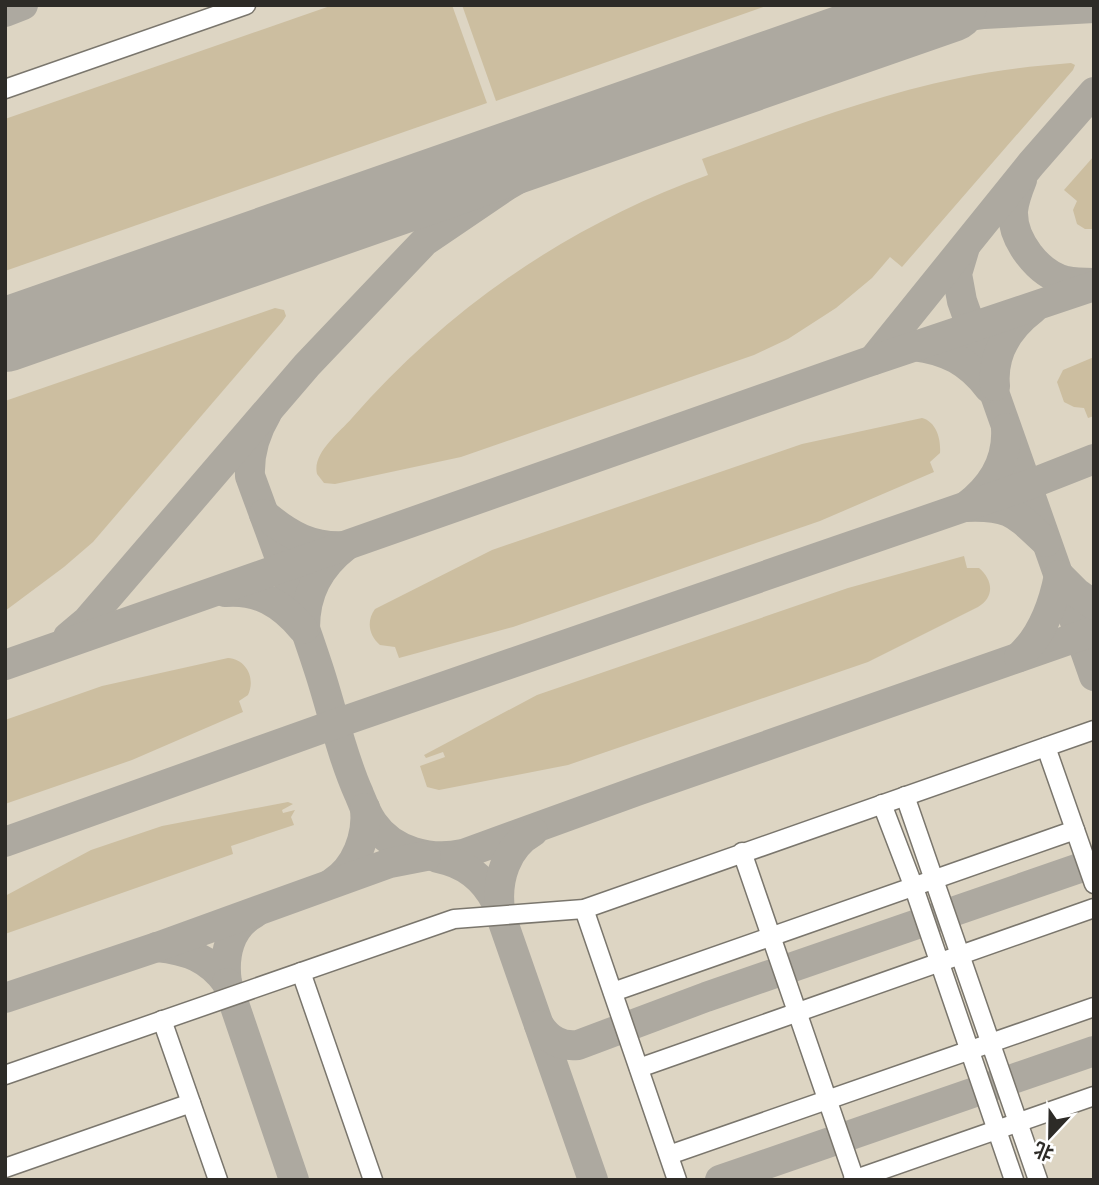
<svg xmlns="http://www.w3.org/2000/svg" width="1099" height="1185" font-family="Barlow,'Noto Sans SC',sans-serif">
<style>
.built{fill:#ddd5c3}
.green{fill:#ccbea0}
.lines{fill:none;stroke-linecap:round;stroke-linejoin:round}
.taxiway{stroke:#ada9a0;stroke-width:30}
.runway{stroke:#ada9a0;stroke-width:74}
.minor-casing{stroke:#7a766d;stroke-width:21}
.minor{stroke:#fff;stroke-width:18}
</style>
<rect width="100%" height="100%" fill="#e5e0d5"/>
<rect class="built" x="5" y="5" width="1089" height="1175"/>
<g class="green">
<polygon points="333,5 452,5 487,103 5,271 5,119"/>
<polygon points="462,5 769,5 496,101"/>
<path d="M1071,63L1075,65L1073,70L902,267L890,257L872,278L836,308L788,339L754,355L461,457L335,484L324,483L317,474C312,453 339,433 352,418C449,307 569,225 708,175L702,159C787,129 871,96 959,78C996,70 1033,66 1071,63Z"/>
<polygon points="1094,156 1094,229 1085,229 1077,224 1073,210 1077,201 1064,190"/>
<polygon points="275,308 284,310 286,316 282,322 93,542 64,567 5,611 5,401"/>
<polygon points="1094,357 1094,416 1088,418 1084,408 1074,407 1064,402 1057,382 1063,370"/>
<path d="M922,418C937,422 941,440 940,453L930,462L934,472L820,521L513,627L399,658L395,647L380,645C369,636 366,621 375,609L492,550L802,444Z"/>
<path d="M964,556L967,568H979C993,580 995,597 978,607L868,662L568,765L439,790L427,787L420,766L445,757L443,752L426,758L424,755L537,695L848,588Z"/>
<path d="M228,658C246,659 256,678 248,695L239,701L243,712L132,760L5,804V720L102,686Z"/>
<polygon points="288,802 293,804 282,810 283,813 295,810 291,817 294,825 231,846 233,854 5,934 5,896 91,850 162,826"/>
</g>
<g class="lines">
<g class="taxiway">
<polyline points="5,12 23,5"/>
<polyline points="883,28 984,14 1094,8"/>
<path d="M1022,180C1018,190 1014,200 1013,211C1012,240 1038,274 1066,281C1075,283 1085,283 1094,283"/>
<polyline points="965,247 957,274 962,301 1094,676"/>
<path d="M914,346C947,350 969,362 989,388"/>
<polyline points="873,360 1031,164 1094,92"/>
<path d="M995,386C992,354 1008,328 1033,309"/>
<path d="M267,413C255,433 249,453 250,476C273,539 297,603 318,667C332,709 341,754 359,794C363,804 367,815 373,823C393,852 431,861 463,854L637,791L1094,631"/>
<path d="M1006,428C1008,461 991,488 965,507C1010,505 1015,513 1046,542"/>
<path d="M264,514C290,536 312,548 346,546C319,567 305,593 305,628"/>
<path d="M225,592C258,589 282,604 303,629"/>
<polyline points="68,637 87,621 307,365 425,241 506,186 622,118"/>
<path d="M1019,657C1042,636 1053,606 1059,575L1077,593L1094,605"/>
<polyline points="5,665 865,363 1094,286"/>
<polyline points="5,842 335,724 1028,485 1094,459"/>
<path d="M438,858C464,863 484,878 496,902L593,1180"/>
<path d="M332,883C356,868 368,836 365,808"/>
<path d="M500,910C496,880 506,847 533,832"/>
<path d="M157,947C187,950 209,958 227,983C223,956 229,927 255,913"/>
<polyline points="227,983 294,1180"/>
<polyline points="5,998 157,947 390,863 426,856"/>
<path d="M539,1025C549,1040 561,1047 578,1045L706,997L1094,863"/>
<polyline points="720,1180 1094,1051"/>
</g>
<polyline class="runway" points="5,335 950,5"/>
<defs>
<g id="minor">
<polyline points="5,89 246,5"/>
<polyline points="1046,747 1094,884"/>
<polyline points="905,796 1038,1180"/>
<polyline points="882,804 913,885 1014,1180"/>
<polyline points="742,852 855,1180"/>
<polyline points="584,909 677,1180"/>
<polyline points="301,972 373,1180"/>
<polyline points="613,992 1075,830"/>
<polyline points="162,1020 218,1180"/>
<polyline points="639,1068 1094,908"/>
<polyline points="5,1075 454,919 584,909 1094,730"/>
<polyline points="669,1155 1094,1007"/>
<polyline points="5,1168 191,1103"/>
<polyline points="853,1180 1094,1096"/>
</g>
</defs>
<use href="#minor" class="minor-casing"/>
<use href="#minor" class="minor"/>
</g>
<rect width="1099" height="1185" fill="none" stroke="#2d2b27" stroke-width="14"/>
<g transform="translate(1050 1136) rotate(202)" stroke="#ffffff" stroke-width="5" paint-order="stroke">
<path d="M0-5L12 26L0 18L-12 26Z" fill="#2d2b27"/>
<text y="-10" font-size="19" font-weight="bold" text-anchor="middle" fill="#2d2b27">北</text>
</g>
</svg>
